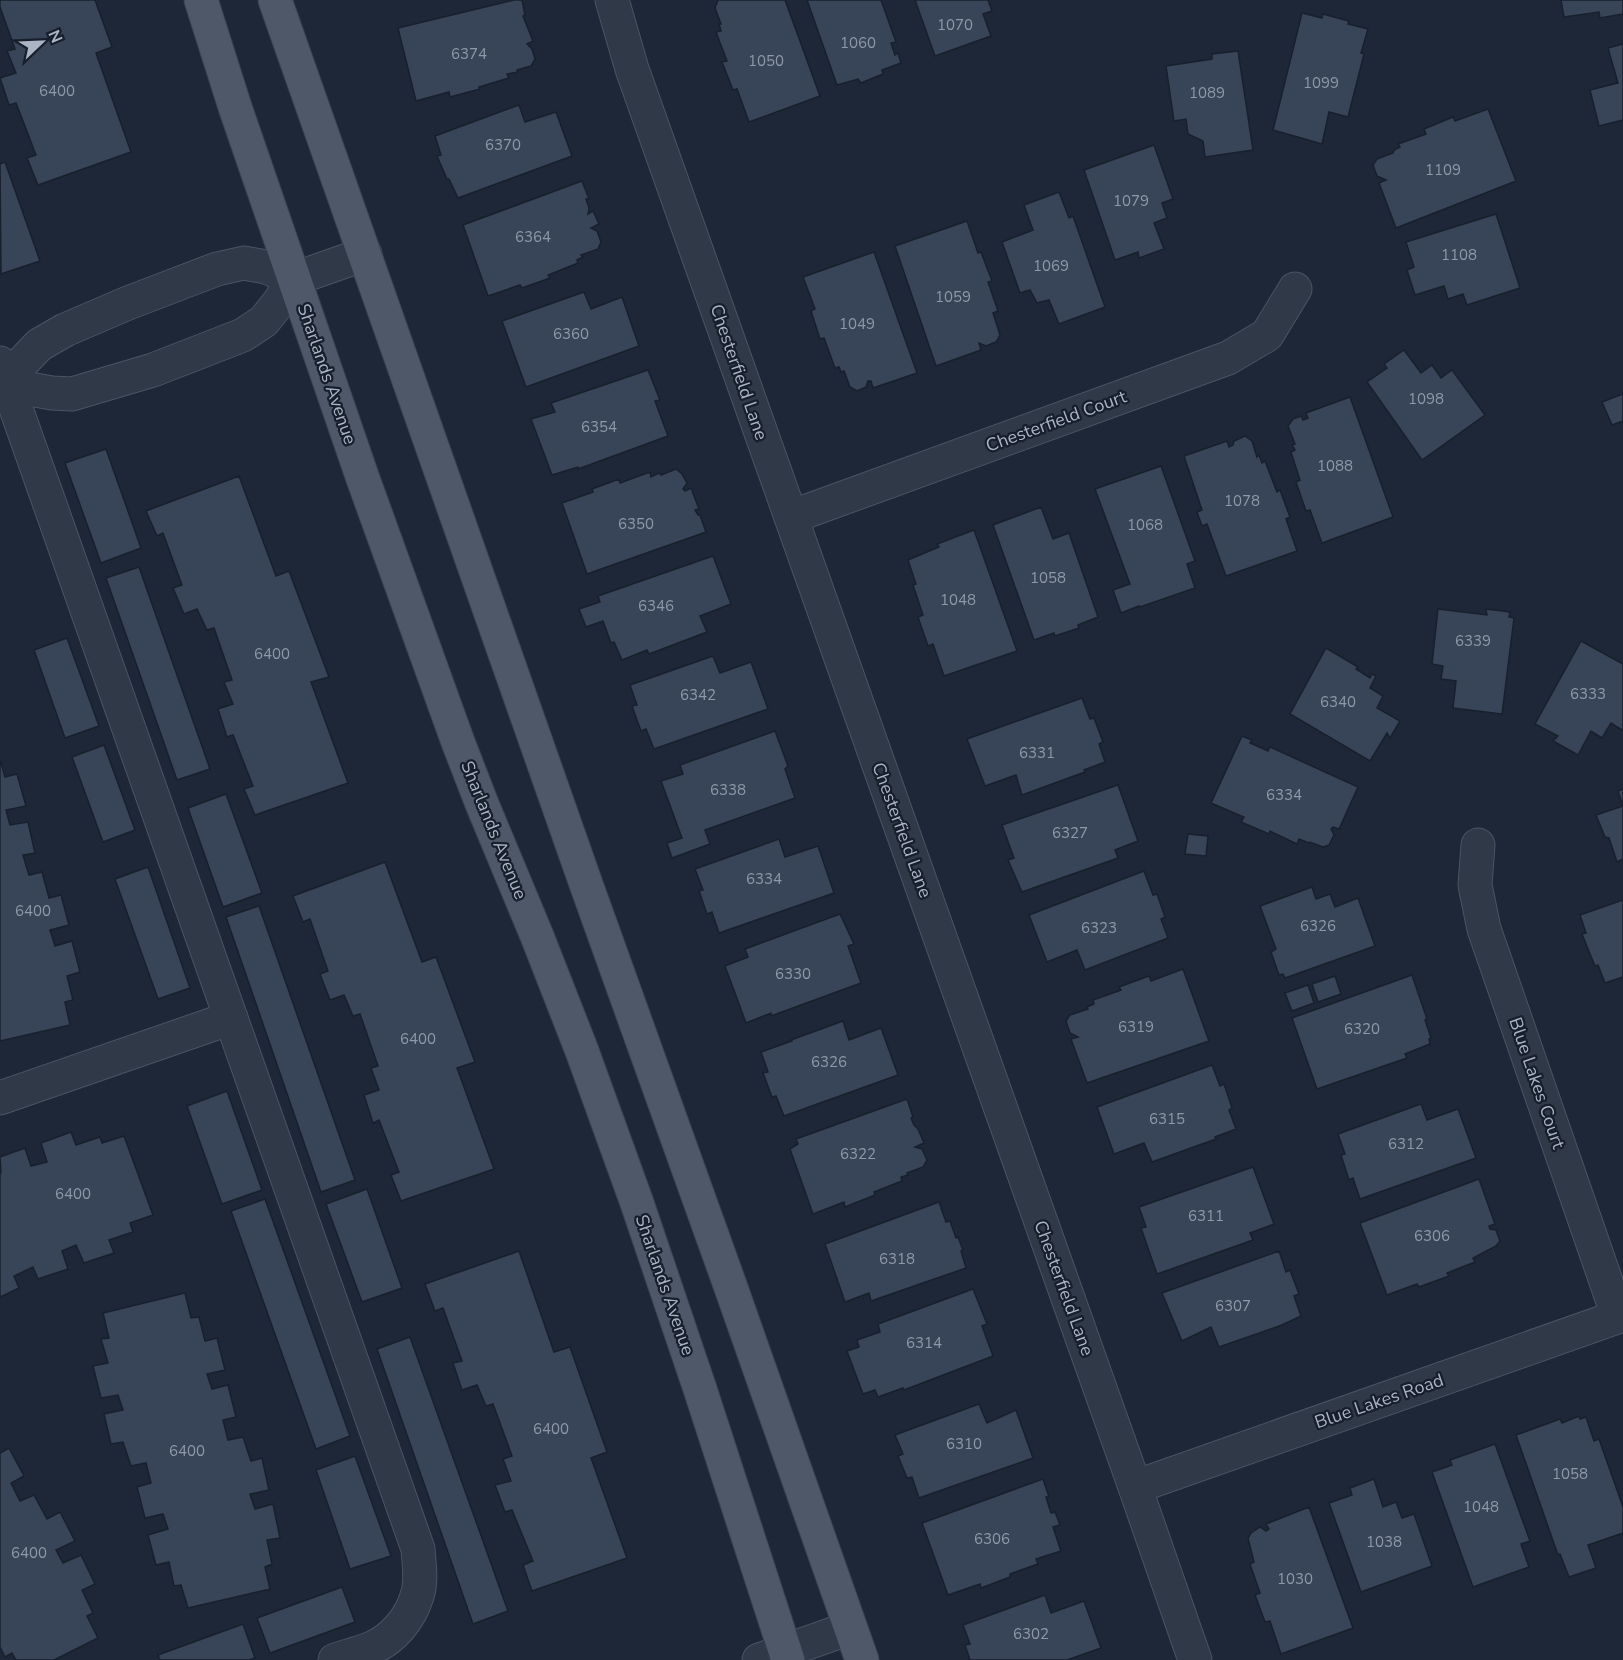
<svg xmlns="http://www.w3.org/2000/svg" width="1623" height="1660" font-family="'Nunito Sans',sans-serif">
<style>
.building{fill:#384558;stroke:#18202d;stroke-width:1.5}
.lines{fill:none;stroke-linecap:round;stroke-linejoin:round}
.minor-casing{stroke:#4b5463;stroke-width:35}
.major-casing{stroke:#3a4251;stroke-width:35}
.minor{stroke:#303947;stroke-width:33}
.major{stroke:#4e5868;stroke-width:33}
.labels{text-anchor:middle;stroke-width:4.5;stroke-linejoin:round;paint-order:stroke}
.number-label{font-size:15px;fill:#8e98aa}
.street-label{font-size:18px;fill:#aab4c5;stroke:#161f2b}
</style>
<rect width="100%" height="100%" fill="#1d2737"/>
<g class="building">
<polygon points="0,0 95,0 112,47 96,53 131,152 38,185 27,158 36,155 16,103 9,105 0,78 16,73 7,51 15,49 0,7"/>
<polygon points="514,0 522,0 525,15 523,16 533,41 527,44 532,49 535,59 531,66 517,70 518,72 507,74 509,78 479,87 480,89 450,97 449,92 416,101 398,28"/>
<polygon points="718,0 785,0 820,96 749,122 737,89 733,90 722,62 727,61 716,32 721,31 719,24 721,24 715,8"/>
<polygon points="807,0 881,0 896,42 891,43 895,55 898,53 901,63 882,70 883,74 861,83 858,79 837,85"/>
<polygon points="915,0 988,0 992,11 983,14 991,36 935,56"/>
<polygon points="1561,0 1623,0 1623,14 1600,18 1599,12 1564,17"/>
<polygon points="1302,13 1322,18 1323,14 1349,21 1348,24 1368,29 1361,53 1364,54 1348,117 1329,112 1322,144 1273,130"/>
<polygon points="1623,44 1623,120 1599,126 1590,90 1618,83 1608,48"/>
<polygon points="1238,51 1253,150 1205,157 1203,141 1188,134 1186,119 1174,121 1166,66 1212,59 1212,54"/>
<polygon points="519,105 525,122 556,112 572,156 458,198 449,179 447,179 437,156 441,155 435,136"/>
<polygon points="1488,109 1516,181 1396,228 1379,183 1386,180 1377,176 1373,165 1377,159 1393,153 1394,150 1400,147 1398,144 1426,134 1424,129 1453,117 1455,121"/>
<polygon points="1154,145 1173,199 1162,203 1167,218 1154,223 1164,249 1139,258 1138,252 1115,260 1084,170"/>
<polygon points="5,162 40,261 1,274 0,164"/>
<polygon points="582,181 589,199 586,199 589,208 588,214 593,211 599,224 591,228 597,231 601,242 598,249 581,255 583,257 577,260 578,263 548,275 550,278 522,288 520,285 488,296 463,225"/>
<polygon points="1059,192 1069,218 1073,216 1105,307 1059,324 1049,300 1037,303 1030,290 1020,293 1002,242 1033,230 1024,205"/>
<polygon points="1496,214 1520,288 1467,305 1463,294 1448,299 1444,286 1415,295 1407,270 1414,267 1406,242"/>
<polygon points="967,221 978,253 981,252 992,281 988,282 998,311 993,313 1000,335 996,342 986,346 979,343 981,350 936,366 895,246"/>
<polygon points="874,252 917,373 873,388 871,381 868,381 866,387 857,391 850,387 844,371 841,372 839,367 835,368 824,338 820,339 811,311 815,309 803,277"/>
<polygon points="584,292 591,309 622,297 639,346 526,387 502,321"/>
<polygon points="1404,350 1421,373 1432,365 1441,378 1452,370 1485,415 1422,460 1367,382 1387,368 1384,364"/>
<polygon points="648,370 660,400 655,401 668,436 578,469 578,467 552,475 531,419 555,412 551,403"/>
<polygon points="1623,394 1623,421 1612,425 1602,402"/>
<polygon points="1350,397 1393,517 1322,543 1310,510 1306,511 1296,482 1300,480 1291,452 1295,450 1292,445 1295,444 1288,426 1293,419 1301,416 1303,420 1308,418 1306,413"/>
<polygon points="1245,436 1252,441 1257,457 1259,455 1262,463 1265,461 1277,492 1280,490 1290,517 1286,519 1297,551 1226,576 1207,524 1202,526 1197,512 1202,510 1184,456 1227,441 1229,447 1233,445 1234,441"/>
<polygon points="106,449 141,548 101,563 65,463"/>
<polygon points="1161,466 1195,561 1187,564 1195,588 1140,607 1139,606 1121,613 1113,590 1130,584 1095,489"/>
<polygon points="676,469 682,474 687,483 683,489 685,491 691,488 699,509 695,510 698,515 700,515 706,532 587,574 562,503 593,492 592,489 619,479 620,483 650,472 651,477 659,473 661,475"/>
<polygon points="239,476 276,576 289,571 329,677 311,682 348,783 255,815 244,789 253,786 233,735 227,737 218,709 233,704 224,682 232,680 214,628 207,630 197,609 184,614 173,588 182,585 163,533 157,536 146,511"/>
<polygon points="1041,507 1053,539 1069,533 1098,617 1078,625 1079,628 1055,636 1054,633 1034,640 993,525"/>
<polygon points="974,530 1017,651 944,676 933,644 928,646 918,617 923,615 913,585 916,584 908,560 939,547 937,544"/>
<polygon points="713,556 731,604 700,616 707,632 649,654 647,650 622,660 614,642 611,643 603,621 586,627 579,609 600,602 598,596"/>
<polygon points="139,567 210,769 177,780 106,578"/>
<polygon points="1438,609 1487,615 1486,609 1510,612 1509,617 1514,618 1502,714 1453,708 1456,681 1441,679 1443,666 1432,664"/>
<polygon points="67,638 99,726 65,738 34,650"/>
<polygon points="1581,641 1623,664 1623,728 1622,730 1611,723 1602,738 1591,731 1578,755 1553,741 1558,736 1535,724"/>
<polygon points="1326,648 1358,667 1356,669 1370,678 1372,674 1376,676 1370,688 1383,696 1377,708 1400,721 1390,738 1387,733 1370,761 1290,714"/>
<polygon points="713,656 720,673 751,662 768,709 654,749 646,729 641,731 632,706 637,705 630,685"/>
<polygon points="1082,698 1090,719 1094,718 1103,742 1099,744 1105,762 1084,770 1085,772 1022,795 1016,775 985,786 967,739"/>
<polygon points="775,731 788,766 785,769 795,798 705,830 710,844 672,858 667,843 682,838 661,781 683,774 680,765"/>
<polygon points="1242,736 1252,740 1250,743 1268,751 1270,747 1358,787 1339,829 1333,827 1331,829 1334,835 1329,845 1323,847 1310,842 1309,843 1299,839 1297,844 1270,831 1269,834 1241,822 1244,817 1211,803"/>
<polygon points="104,745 135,830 103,842 72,757"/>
<polygon points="0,759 5,777 17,774 26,806 6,810 10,825 28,822 35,853 23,855 29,875 42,872 49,898 61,895 69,925 50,930 55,946 72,941 80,972 67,976 73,1000 65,1002 70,1025 0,1041"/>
<polygon points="1118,785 1138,841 1115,850 1118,858 1022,892 1008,860 1014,858 1002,825"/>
<polygon points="1623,789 1623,806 1618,791"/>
<polygon points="226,794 262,893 223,907 188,808"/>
<polygon points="1623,806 1623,859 1617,862 1609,838 1605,837 1596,815"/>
<polygon points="1188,834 1208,836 1206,856 1185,854"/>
<polygon points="779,839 785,857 818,846 834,893 719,933 712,912 707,914 699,891 703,890 695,869"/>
<polygon points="385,862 422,962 436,957 475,1062 457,1068 494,1169 401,1201 391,1175 399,1172 379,1120 373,1123 364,1095 379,1090 371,1068 378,1066 360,1014 353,1016 344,995 330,1000 320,974 328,971 310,919 303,922 293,896"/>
<polygon points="148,867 190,988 158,999 115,879"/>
<polygon points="1144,871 1153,895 1157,894 1165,917 1161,919 1168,938 1085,970 1077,950 1047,962 1029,915"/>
<polygon points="1312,887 1316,899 1330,894 1335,907 1358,898 1375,946 1285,978 1283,974 1279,975 1271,952 1276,949 1260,906"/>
<polygon points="1623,900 1623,977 1605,983 1598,965 1595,966 1588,949 1582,934 1586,933 1580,915"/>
<polygon points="259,906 355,1180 321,1192 226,917"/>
<polygon points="840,914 854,944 848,946 861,983 771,1016 771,1013 746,1023 725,966 748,957 745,949"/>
<polygon points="1183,969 1209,1041 1087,1083 1071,1039 1078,1037 1070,1033 1066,1021 1070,1015 1088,1009 1087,1007 1094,1004 1093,1000 1121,990 1119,987 1149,976 1151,981"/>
<polygon points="1412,975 1427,1019 1425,1020 1431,1038 1429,1039 1430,1044 1405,1054 1407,1058 1317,1089 1292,1018"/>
<polygon points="1335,976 1341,994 1318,1002 1312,984"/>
<polygon points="1308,985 1314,1003 1292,1011 1285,993"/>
<polygon points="843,1021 849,1040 881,1028 898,1075 784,1116 776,1096 772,1097 763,1073 768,1072 761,1052 792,1041 791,1040"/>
<polygon points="1212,1065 1220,1086 1224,1084 1232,1108 1229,1110 1236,1129 1215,1137 1216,1139 1152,1162 1144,1143 1114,1154 1097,1107"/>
<polygon points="227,1091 262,1190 222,1204 187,1106"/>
<polygon points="907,1099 913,1117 911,1118 914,1125 918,1129 924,1143 915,1147 922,1149 927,1160 923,1167 907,1173 908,1175 901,1177 902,1181 874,1192 875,1195 845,1207 844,1202 813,1214 790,1149 798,1144 796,1139"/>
<polygon points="1421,1104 1427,1120 1458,1109 1476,1158 1360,1199 1353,1178 1349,1180 1341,1155 1345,1154 1338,1134"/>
<polygon points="71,1132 76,1145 100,1137 102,1143 124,1136 153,1215 130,1223 133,1232 109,1240 114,1253 84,1263 76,1245 62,1251 68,1269 38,1279 33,1267 14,1276 19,1288 0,1297 0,1174 1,1173 0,1157 25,1148 31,1166 47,1162 41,1143"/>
<polygon points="1253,1167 1274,1224 1250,1233 1253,1240 1157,1274 1141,1228 1146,1227 1139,1207"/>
<polygon points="1479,1179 1495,1224 1489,1226 1490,1229 1496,1230 1500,1241 1496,1246 1473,1258 1475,1262 1447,1273 1449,1276 1419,1287 1417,1284 1387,1295 1360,1223"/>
<polygon points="367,1189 402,1288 362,1302 326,1204"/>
<polygon points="265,1199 350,1436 316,1449 231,1211"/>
<polygon points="939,1202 946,1222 950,1221 956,1238 958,1237 963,1250 961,1251 966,1268 871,1301 869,1293 845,1302 825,1244"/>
<polygon points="519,1251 554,1352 570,1347 607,1452 591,1458 627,1558 532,1591 523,1565 533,1561 512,1510 505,1512 495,1485 511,1481 503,1459 512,1456 493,1404 486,1406 477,1385 462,1390 453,1363 462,1361 443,1308 435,1311 425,1284"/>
<polygon points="1279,1251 1286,1272 1290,1270 1299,1294 1294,1296 1301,1316 1282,1325 1219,1347 1211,1327 1182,1341 1162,1293"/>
<polygon points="973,1289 987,1324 982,1326 993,1356 904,1390 903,1388 878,1397 875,1390 863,1394 847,1351 859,1347 857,1340 880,1332 878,1324"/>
<polygon points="185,1293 191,1318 199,1317 205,1341 217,1338 225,1370 207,1374 212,1389 228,1385 236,1417 223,1420 228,1440 243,1437 251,1461 262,1458 269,1490 250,1494 255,1509 273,1504 280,1538 267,1540 272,1564 265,1567 270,1589 188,1608 181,1585 174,1586 169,1562 156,1565 148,1535 168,1529 163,1514 145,1518 137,1487 151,1483 146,1463 131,1466 123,1442 111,1444 104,1414 123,1410 118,1395 101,1398 93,1366 108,1363 101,1339 109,1338 103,1313"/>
<polygon points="410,1337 508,1611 473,1624 377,1349"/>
<polygon points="979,1404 987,1423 1016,1410 1033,1458 919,1498 912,1477 907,1478 898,1456 903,1454 895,1435"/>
<polygon points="1579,1416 1580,1419 1586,1417 1594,1441 1599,1439 1623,1507 1623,1533 1588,1545 1596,1568 1569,1577 1560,1554 1558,1555 1516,1435 1560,1419 1562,1423"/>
<polygon points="1495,1444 1530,1541 1521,1544 1529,1567 1473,1587 1432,1472 1452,1465 1450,1460"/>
<polygon points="9,1448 24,1476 11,1483 20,1501 34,1495 47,1519 60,1512 75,1541 56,1550 63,1563 81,1555 95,1584 82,1590 93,1613 87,1616 98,1638 54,1660 16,1660 12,1653 5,1657 0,1647 0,1453"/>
<polygon points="355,1456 391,1556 350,1569 316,1470"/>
<polygon points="1043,1479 1049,1497 1046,1497 1051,1513 1055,1512 1060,1525 1053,1527 1061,1551 1036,1559 1038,1564 1010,1574 1010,1577 981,1588 980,1584 948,1595 922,1523"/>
<polygon points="1374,1479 1383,1507 1396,1502 1402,1518 1414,1514 1432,1566 1361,1592 1329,1503 1352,1495 1350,1488"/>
<polygon points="1309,1507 1353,1628 1281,1654 1270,1621 1265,1622 1255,1595 1260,1593 1250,1564 1254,1562 1248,1538 1251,1533 1260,1527 1266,1531 1269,1529 1266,1524"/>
<polygon points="342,1587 355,1622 270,1653 257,1618"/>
<polygon points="1045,1595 1051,1613 1084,1601 1101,1648 1067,1660 970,1660 965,1645 970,1644 963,1625"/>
<polygon points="243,1624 255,1658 249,1660 160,1660 158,1655"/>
</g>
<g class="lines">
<defs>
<g id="minor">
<polyline points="612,0 632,69 1135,1487 1195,1660"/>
<polyline points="294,279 266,267 244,263 217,269 128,303 65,330 39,345 21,364 7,385 52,393 72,394 153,370 243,335 264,321 279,302 294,279 365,254"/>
<path d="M0,363L418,1549C419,1564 422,1582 417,1596C410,1619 393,1639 372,1648C360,1653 347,1656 335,1660"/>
<polyline points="791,517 1228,358 1267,335 1295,289"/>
<polyline points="1478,845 1475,885 1484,929 1618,1316"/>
<polyline points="0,1098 231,1018"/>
<polyline points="1135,1487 1623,1315"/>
<polyline points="759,1660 850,1628"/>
</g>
<g id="major">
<polyline points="201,0 235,107 362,476 458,742 482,804 537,936 582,1051 637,1203 700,1389 788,1660"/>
<polyline points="275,0 586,884 730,1285 862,1660"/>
</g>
</defs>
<use href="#minor" class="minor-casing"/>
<use href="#major" class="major-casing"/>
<use href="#minor" class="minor"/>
<use href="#major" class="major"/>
</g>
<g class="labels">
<g class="number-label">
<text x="955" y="30">1070</text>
<text x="858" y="48">1060</text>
<text x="469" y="59">6374</text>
<text x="766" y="66">1050</text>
<text x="1321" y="88">1099</text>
<text x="57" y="96">6400</text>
<text x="1207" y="98">1089</text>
<text x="503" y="150">6370</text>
<text x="1443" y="175">1109</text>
<text x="1131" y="206">1079</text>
<text x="533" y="242">6364</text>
<text x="1459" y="260">1108</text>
<text x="1051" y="271">1069</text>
<text x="953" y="302">1059</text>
<text x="857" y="329">1049</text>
<text x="571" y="339">6360</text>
<text x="1426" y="404">1098</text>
<text x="599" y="432">6354</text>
<text x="1335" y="471">1088</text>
<text x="1242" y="506">1078</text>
<text x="636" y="529">6350</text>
<text x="1145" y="530">1068</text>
<text x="1048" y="583">1058</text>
<text x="958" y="605">1048</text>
<text x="656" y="611">6346</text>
<text x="1473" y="646">6339</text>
<text x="272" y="659">6400</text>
<text x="1588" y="699">6333</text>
<text x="698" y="700">6342</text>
<text x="1338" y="707">6340</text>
<text x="1037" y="758">6331</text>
<text x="728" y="795">6338</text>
<text x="1284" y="800">6334</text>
<text x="1070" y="838">6327</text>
<text x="764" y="884">6334</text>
<text x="33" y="916">6400</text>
<text x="1318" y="931">6326</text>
<text x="1099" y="933">6323</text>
<text x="793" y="979">6330</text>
<text x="1136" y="1032">6319</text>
<text x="1362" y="1034">6320</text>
<text x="418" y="1044">6400</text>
<text x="829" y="1067">6326</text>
<text x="1167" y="1124">6315</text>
<text x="1406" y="1149">6312</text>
<text x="858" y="1159">6322</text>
<text x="73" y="1199">6400</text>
<text x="1206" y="1221">6311</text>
<text x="1432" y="1241">6306</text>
<text x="897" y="1264">6318</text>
<text x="1233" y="1311">6307</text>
<text x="924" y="1348">6314</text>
<text x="551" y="1434">6400</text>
<text x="964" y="1449">6310</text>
<text x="187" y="1456">6400</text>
<text x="1570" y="1479">1058</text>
<text x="1481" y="1512">1048</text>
<text x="992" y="1544">6306</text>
<text x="1384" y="1547">1038</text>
<text x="29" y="1558">6400</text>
<text x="1295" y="1584">1030</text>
<text x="1031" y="1639">6302</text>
</g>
<g class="street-label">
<text transform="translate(739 372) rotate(71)" y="6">Chesterfield Lane</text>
<text transform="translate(327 374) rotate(71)" y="6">Sharlands Avenue</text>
<text transform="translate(1056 421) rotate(-20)" y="6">Chesterfield Court</text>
<text transform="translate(494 830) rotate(68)" y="6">Sharlands Avenue</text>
<text transform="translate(902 830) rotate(70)" y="6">Chesterfield Lane</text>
<text transform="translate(1537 1083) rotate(71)" y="6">Blue Lakes Court</text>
<text transform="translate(665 1285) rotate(71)" y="6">Sharlands Avenue</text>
<text transform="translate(1064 1288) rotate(70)" y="6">Chesterfield Lane</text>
<text transform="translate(1379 1401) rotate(-19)" y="6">Blue Lakes Road</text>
</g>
</g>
<g transform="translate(42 42) rotate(67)" stroke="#161f2b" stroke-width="4.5" paint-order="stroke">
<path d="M0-4.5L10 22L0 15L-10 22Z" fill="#aab4c5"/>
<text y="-9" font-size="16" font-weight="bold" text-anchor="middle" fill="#aab4c5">N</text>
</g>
</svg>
